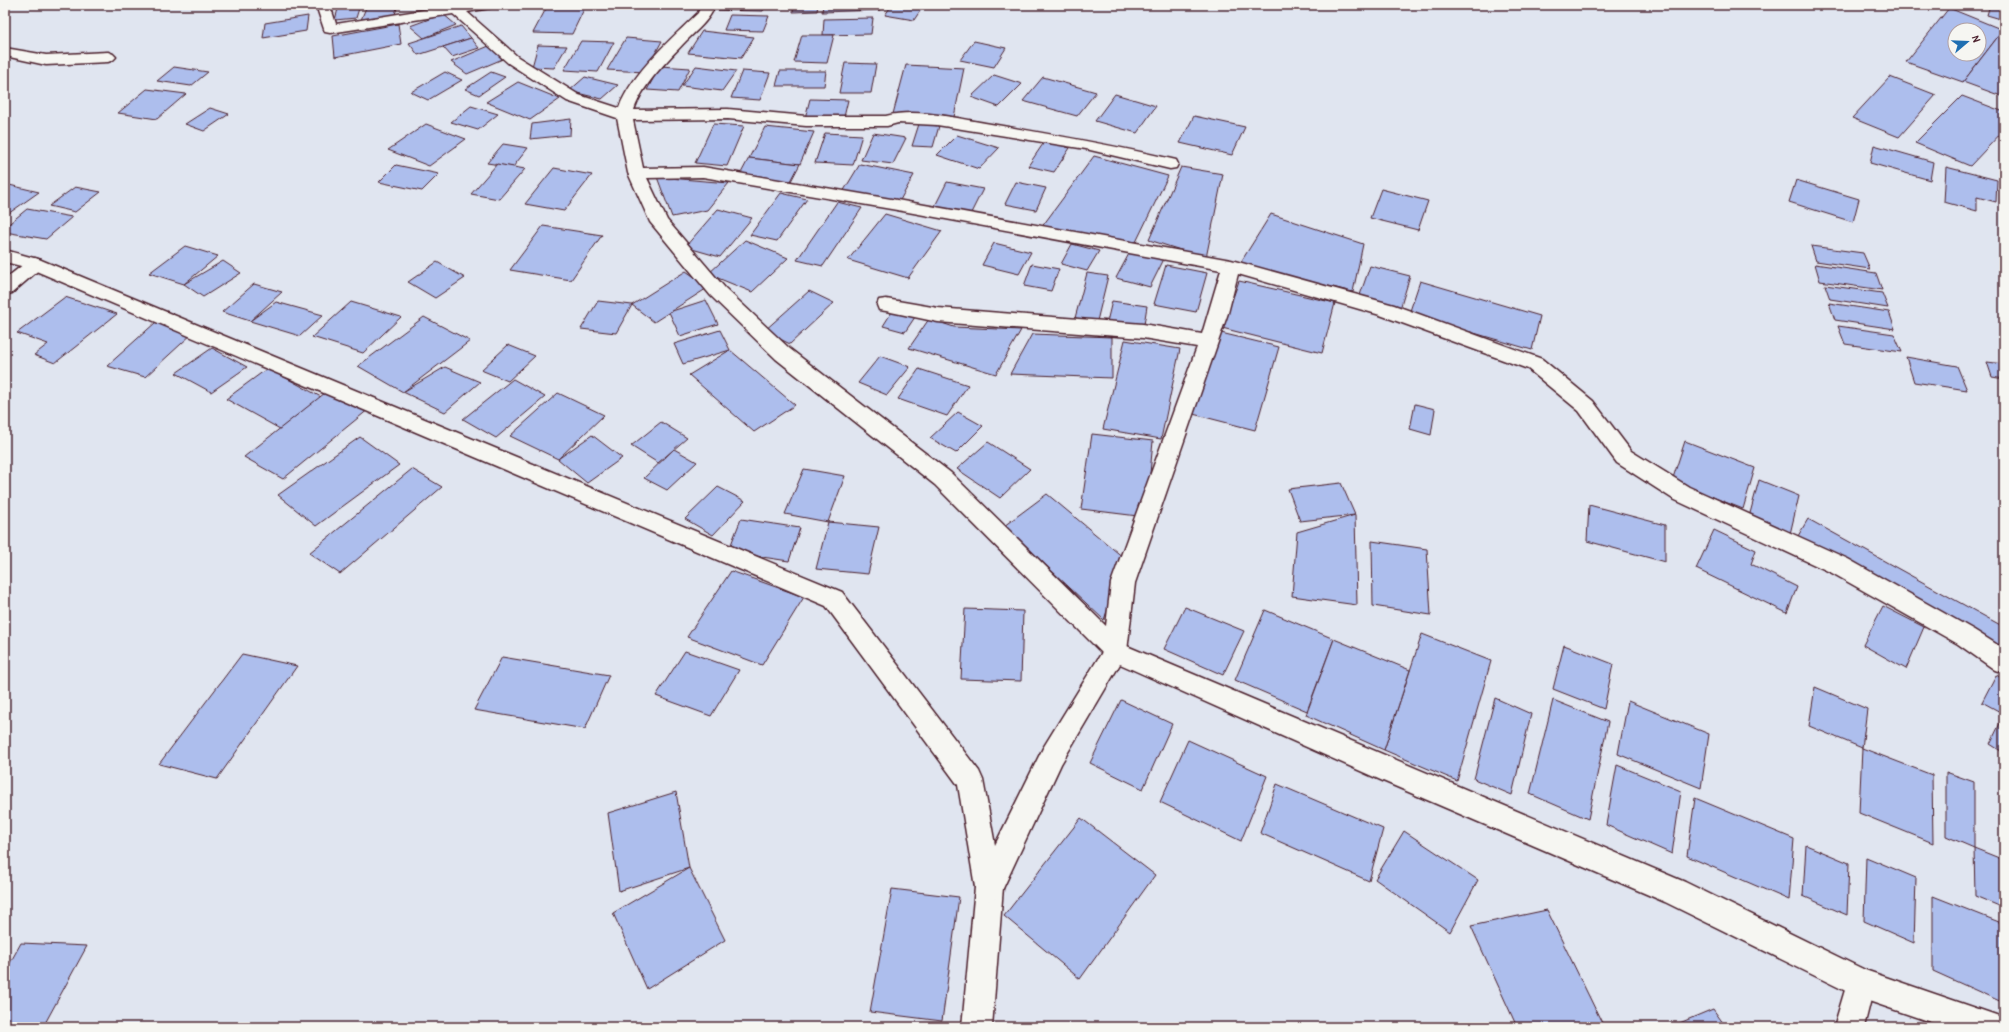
<svg xmlns="http://www.w3.org/2000/svg" width="2009" height="1032" font-family="'Patrick Hand',sans-serif">
<style>
.building{fill:#adbeed;stroke:#4a1f2b;fill-rule:evenodd}
.lines{fill:none;stroke-linecap:round;stroke-linejoin:round}
.street-casing{stroke:#4a1f2b;stroke-width:3}
.secondary-casing{stroke:#4a1f2b;stroke-width:3}
.street{fill:#f6f6f2;fill-rule:evenodd}
.secondary{fill:#f6f6f2;fill-rule:evenodd}
</style>
<rect width="100%" height="100%" fill="#e0e5f0"/>
<filter id="ink" filterUnits="userSpaceOnUse"><feTurbulence type="fractalNoise" baseFrequency=".025" numOctaves="2"/><feDisplacementMap in="SourceGraphic" scale="8" xChannelSelector="R" yChannelSelector="G"/><feConvolveMatrix kernelMatrix="1 2 1 2 8 2 1 2 1" color-interpolation-filters="sRGB"/></filter>
<g filter="url(#ink)">
<g class="building">
<polygon points="339,5 360,5 356,18 335,20"/>
<polygon points="367,5 398,5 394,17 361,20"/>
<polygon points="548,5 586,5 572,34 533,33"/>
<polygon points="630,5 691,5 690,8 628,9"/>
<polygon points="716,5 765,5 763,11 714,10"/>
<polygon points="794,5 818,5 817,11 793,12"/>
<polygon points="823,5 880,5 880,10 822,12"/>
<polygon points="892,5 924,5 914,20 885,15"/>
<polygon points="1990,5 2004,5 2004,20 1987,15"/>
<path d="M1949,8L2003,30L1963,82L1906,62ZM1955,30H1979V54H1955Z"/>
<polygon points="443,14 456,25 424,38 410,26"/>
<polygon points="730,15 769,16 763,31 724,30"/>
<polygon points="308,16 306,31 263,38 265,23"/>
<polygon points="873,18 871,34 823,35 824,19"/>
<polygon points="398,24 401,44 335,57 333,36"/>
<polygon points="461,26 471,38 418,55 409,43"/>
<polygon points="2003,30 2004,30 2004,97 1963,82"/>
<polygon points="702,31 754,37 741,58 688,53"/>
<polygon points="802,35 834,35 827,63 794,62"/>
<polygon points="471,38 479,48 452,57 443,47"/>
<polygon points="626,38 662,41 645,72 607,70"/>
<polygon points="581,41 614,42 598,72 564,70"/>
<polygon points="974,41 1006,48 994,67 960,60"/>
<polygon points="538,45 567,46 554,68 532,67"/>
<polygon points="489,46 505,58 467,74 451,62"/>
<polygon points="845,63 876,64 871,93 839,93"/>
<polygon points="906,65 964,68 954,117 893,114"/>
<polygon points="660,66 690,68 678,92 647,90"/>
<polygon points="696,66 736,71 722,91 682,86"/>
<polygon points="174,67 208,72 191,86 157,81"/>
<polygon points="742,71 770,73 760,100 731,98"/>
<polygon points="780,71 826,71 824,86 776,86"/>
<polygon points="445,72 462,80 428,100 411,92"/>
<polygon points="491,72 505,77 479,95 465,89"/>
<polygon points="994,75 1022,84 999,107 971,97"/>
<polygon points="585,77 618,85 602,99 569,91"/>
<polygon points="1043,77 1096,92 1077,116 1023,101"/>
<polygon points="1890,77 1936,95 1899,137 1852,118"/>
<polygon points="518,82 560,99 530,120 486,102"/>
<polygon points="147,89 186,94 157,119 118,113"/>
<polygon points="1115,94 1156,106 1137,133 1095,121"/>
<polygon points="1962,96 2004,112 2004,130 1970,166 1915,143"/>
<polygon points="810,99 848,100 844,117 805,118"/>
<polygon points="471,106 498,114 478,130 451,122"/>
<polygon points="210,108 229,114 204,131 185,124"/>
<polygon points="1194,116 1245,127 1232,155 1180,143"/>
<polygon points="571,119 570,135 530,139 532,124"/>
<polygon points="426,124 466,139 429,166 388,150"/>
<polygon points="713,124 744,126 727,166 695,163"/>
<polygon points="919,124 939,126 933,147 912,146"/>
<polygon points="765,127 814,132 800,164 749,158"/>
<polygon points="825,133 862,135 853,165 815,163"/>
<polygon points="873,133 906,138 893,164 861,160"/>
<polygon points="957,135 999,148 979,169 937,155"/>
<polygon points="1045,141 1070,148 1054,172 1028,166"/>
<polygon points="503,144 528,148 513,167 487,163"/>
<polygon points="1874,145 1933,162 1930,180 1870,163"/>
<polygon points="1094,156 1168,176 1136,242 1041,228"/>
<polygon points="749,158 800,164 791,181 740,175"/>
<polygon points="497,164 525,169 499,199 471,194"/>
<polygon points="860,164 914,175 899,202 843,192"/>
<polygon points="396,165 439,174 422,191 379,182"/>
<polygon points="1181,167 1223,174 1206,258 1149,240"/>
<polygon points="1946,167 1997,180 1996,202 1977,197 1977,211 1944,202"/>
<polygon points="554,168 592,175 564,211 525,204"/>
<polygon points="657,177 729,183 707,210 672,217"/>
<polygon points="1796,180 1859,199 1853,222 1789,202"/>
<polygon points="947,182 983,189 970,215 934,208"/>
<polygon points="1016,182 1046,188 1036,210 1005,204"/>
<polygon points="5,184 39,192 5,216"/>
<polygon points="75,187 101,192 75,212 49,206"/>
<polygon points="1381,189 1428,201 1418,230 1370,218"/>
<polygon points="781,193 807,199 777,241 750,235"/>
<polygon points="837,202 862,208 823,266 797,260"/>
<polygon points="27,209 72,217 46,239 5,232 5,227"/>
<polygon points="718,209 752,218 720,257 685,247"/>
<polygon points="885,214 942,231 908,278 848,260"/>
<polygon points="1271,214 1363,244 1353,292 1239,265"/>
<polygon points="543,226 602,235 571,280 510,270"/>
<polygon points="745,240 788,258 752,292 708,274"/>
<polygon points="994,243 1031,252 1019,274 982,265"/>
<polygon points="1072,244 1099,251 1087,271 1061,264"/>
<polygon points="185,246 218,256 184,284 149,273"/>
<polygon points="1811,246 1863,253 1870,269 1816,261"/>
<polygon points="1131,250 1164,259 1150,287 1116,278"/>
<polygon points="223,261 241,273 203,297 184,284"/>
<polygon points="437,262 465,278 435,298 408,282"/>
<polygon points="1032,264 1059,269 1051,291 1024,286"/>
<polygon points="1815,264 1876,273 1882,290 1820,281"/>
<polygon points="1166,265 1207,273 1196,312 1154,304"/>
<polygon points="1370,266 1410,276 1400,309 1359,298"/>
<polygon points="686,271 709,287 654,322 632,305"/>
<polygon points="1087,273 1108,276 1097,321 1075,318"/>
<polygon points="1239,281 1335,303 1322,353 1222,328"/>
<polygon points="1420,281 1540,316 1532,350 1409,314"/>
<polygon points="254,284 282,292 250,321 222,312"/>
<polygon points="1825,285 1882,293 1888,308 1830,299"/>
<polygon points="809,291 834,303 790,344 764,331"/>
<polygon points="65,297 117,314 55,363 34,355 48,344 17,333"/>
<polygon points="706,300 718,324 680,336 669,312"/>
<polygon points="598,301 632,305 616,333 581,329"/>
<polygon points="1112,301 1147,306 1143,331 1106,326"/>
<polygon points="276,302 323,315 300,336 250,321"/>
<polygon points="351,302 401,317 363,353 312,337"/>
<polygon points="1829,303 1889,312 1895,329 1835,320"/>
<polygon points="893,310 915,317 905,332 883,326"/>
<polygon points="424,317 470,341 403,392 358,366"/>
<polygon points="929,319 954,327 1021,330 996,374 909,348"/>
<polygon points="156,322 193,333 145,377 107,366"/>
<polygon points="1838,326 1894,334 1902,352 1845,344"/>
<polygon points="720,330 730,350 683,364 674,344"/>
<polygon points="1221,333 1279,347 1255,430 1193,414"/>
<polygon points="1032,334 1112,337 1112,378 1010,374"/>
<polygon points="1125,340 1180,349 1161,439 1103,429"/>
<polygon points="508,345 535,356 508,381 481,370"/>
<polygon points="212,348 247,367 211,392 176,373"/>
<polygon points="730,350 795,405 754,432 689,375"/>
<polygon points="880,356 910,367 887,395 858,383"/>
<polygon points="1906,357 1957,366 1967,390 1914,382"/>
<polygon points="1987,362 2004,364 2004,379 1992,377"/>
<polygon points="445,367 480,382 445,412 403,392"/>
<polygon points="268,368 321,397 280,429 226,399"/>
<polygon points="919,369 968,385 947,416 898,399"/>
<polygon points="513,379 545,397 496,438 463,419"/>
<polygon points="330,389 369,409 283,479 244,457"/>
<polygon points="558,393 604,415 558,459 510,436"/>
<polygon points="1415,404 1435,409 1431,435 1410,429"/>
<polygon points="958,412 983,426 956,453 930,438"/>
<polygon points="661,422 687,438 658,463 631,446"/>
<polygon points="1092,434 1153,441 1146,517 1081,509"/>
<polygon points="592,435 622,458 587,483 558,459"/>
<polygon points="360,437 399,465 316,526 278,495"/>
<polygon points="1685,441 1755,468 1743,509 1672,481"/>
<polygon points="988,442 1030,469 1000,498 957,469"/>
<polygon points="674,449 697,462 667,490 644,478"/>
<polygon points="412,469 442,487 340,574 309,553"/>
<polygon points="804,469 845,476 828,522 785,514"/>
<polygon points="1759,480 1799,496 1790,534 1749,517"/>
<polygon points="1341,483 1355,515 1300,521 1288,489"/>
<polygon points="718,487 745,501 713,535 685,519"/>
<polygon points="1047,494 1124,558 1104,620 1004,526"/>
<polygon points="1589,505 1665,525 1665,562 1587,541"/>
<polygon points="1355,515 1357,605 1292,596 1297,532"/>
<polygon points="741,519 800,528 789,561 728,552"/>
<polygon points="1808,519 2004,627 2004,652 1798,536"/>
<polygon points="828,522 879,527 868,574 816,569"/>
<polygon points="1714,530 1756,550 1751,564 1797,587 1787,613 1696,569"/>
<polygon points="1372,541 1427,549 1431,615 1373,606"/>
<polygon points="731,571 804,597 762,665 687,637"/>
<polygon points="1883,606 1924,627 1906,669 1863,645"/>
<polygon points="1185,607 1244,631 1223,675 1164,649"/>
<polygon points="965,609 1023,611 1021,681 961,679"/>
<polygon points="1265,610 1334,639 1307,711 1235,680"/>
<polygon points="1422,634 1491,661 1457,781 1384,750"/>
<polygon points="1334,639 1410,670 1384,750 1306,715"/>
<polygon points="1564,645 1613,664 1604,709 1553,689"/>
<polygon points="685,651 739,670 711,716 656,696"/>
<polygon points="242,654 297,666 217,779 159,764"/>
<polygon points="502,657 609,675 585,729 474,710"/>
<polygon points="1996,675 2004,679 2004,714 1982,702"/>
<polygon points="1815,687 1867,709 1862,748 1809,726"/>
<polygon points="1495,698 1531,714 1512,795 1474,779"/>
<polygon points="1121,700 1172,724 1143,789 1090,763"/>
<polygon points="1553,700 1608,722 1588,819 1530,794"/>
<polygon points="1628,701 1709,734 1701,788 1618,754"/>
<polygon points="2004,715 2004,753 1990,744"/>
<polygon points="1188,740 1267,776 1241,841 1160,802"/>
<polygon points="1862,748 1932,775 1933,843 1859,813"/>
<polygon points="1617,765 1681,791 1672,854 1606,825"/>
<polygon points="1946,772 1974,782 1974,848 1946,836"/>
<polygon points="1277,784 1383,829 1369,881 1260,833"/>
<polygon points="676,792 689,868 619,891 608,813"/>
<polygon points="1695,798 1794,839 1789,900 1687,856"/>
<polygon points="1081,818 1155,875 1080,979 1004,916"/>
<polygon points="1404,831 1478,880 1450,932 1375,879"/>
<polygon points="1806,845 1849,863 1847,915 1803,896"/>
<polygon points="1974,848 2004,860 2004,908 1975,896"/>
<polygon points="1866,857 1916,878 1914,943 1864,921"/>
<polygon points="689,868 725,940 647,989 613,913"/>
<polygon points="892,889 959,897 942,1021 870,1012"/>
<polygon points="1933,896 2004,924 2004,1003 1933,971"/>
<polygon points="1547,910 1604,1027 1517,1027 1471,926"/>
<polygon points="21,943 87,946 43,1027 5,1027 5,972"/>
<polygon points="1713,1009 1726,1027 1670,1027"/>
</g>
<g class="lines">
<defs>
<g id="street">
<path d="M318,5H332L331,8L336,24L454,5H492L490,8L467,12L518,57L579,95L619,108C631,74 672,38 698,13L701,5H715C710,20 697,30 686,41C667,61 643,84 634,110L728,109L806,116H886C915,108 956,118 985,123C1049,134 1113,145 1176,160L1178,164L1176,168L1170,169L1086,149L937,125L898,123L887,126H806L728,119L633,120L643,168L703,167L897,200L1231,260L1394,305L1542,359L1593,401L1631,451L1689,487L1848,559L1974,630L2004,649V673L1995,670L1958,644L1832,573L1673,499L1617,463L1579,411L1528,369L1380,315L1238,274L1228,313L1135,583L1127,651L1123,658L1115,661L1107,658L935,485L776,359L711,296L650,222L628,173L617,118L567,101L508,63L453,14L330,33L325,32L317,8ZM703,177L897,210L1221,270L1202,334L1143,324L938,308L886,299L879,300L877,305L879,310L886,311L938,322L1143,338L1197,347L1111,583L1106,626L951,473L790,349L725,288L667,220L647,178Z"/>
<polygon points="5,48 46,55 108,52 113,54 116,57 113,60 108,62 46,65 5,56"/>
<polygon points="35,258 41,260 44,264 41,268 12,293 5,295 5,279 29,260"/>
<polygon points="989,873 999,877 1003,887 992,1027 962,1027 975,887 979,877"/>
<polygon points="1860,968 1870,973 1875,983 1864,1027 1834,1027 1850,973"/>
</g>
<polygon id="secondary" points="5,250 41,260 842,592 979,771 983,780 995,845 1043,748 1107,644 1115,641 1685,882 1865,970 1999,1016 2003,1027 1945,1027 1860,998 1665,902 1383,781 1120,664 1061,764 999,897 989,901 979,897 975,887 958,785 826,606 29,268 5,262"/>
</defs>
<use href="#street" class="street-casing"/>
<use href="#secondary" class="secondary-casing"/>
<use href="#street" class="street"/>
<use href="#secondary" class="secondary"/>
</g>
</g>
<rect width="2009" height="1032" fill="none" stroke="#f6f6f2" stroke-width="20"/>
<rect x="10" y="10" width="1989" height="1012" fill="none" stroke="#4a1f2b" stroke-width="1.5" filter="url(#ink)"/>
<g transform="translate(1967 42) rotate(71)"><circle r="19" fill="#f6f6f2" stroke="#b1a0a2"/>
<path d="M0-3L7 15L0 10L-7 15Z" fill="#1f6fb2"/>
<text y="-6" font-size="11" font-weight="bold" text-anchor="middle" fill="#4a1f2b">N</text>
</g>
</svg>
